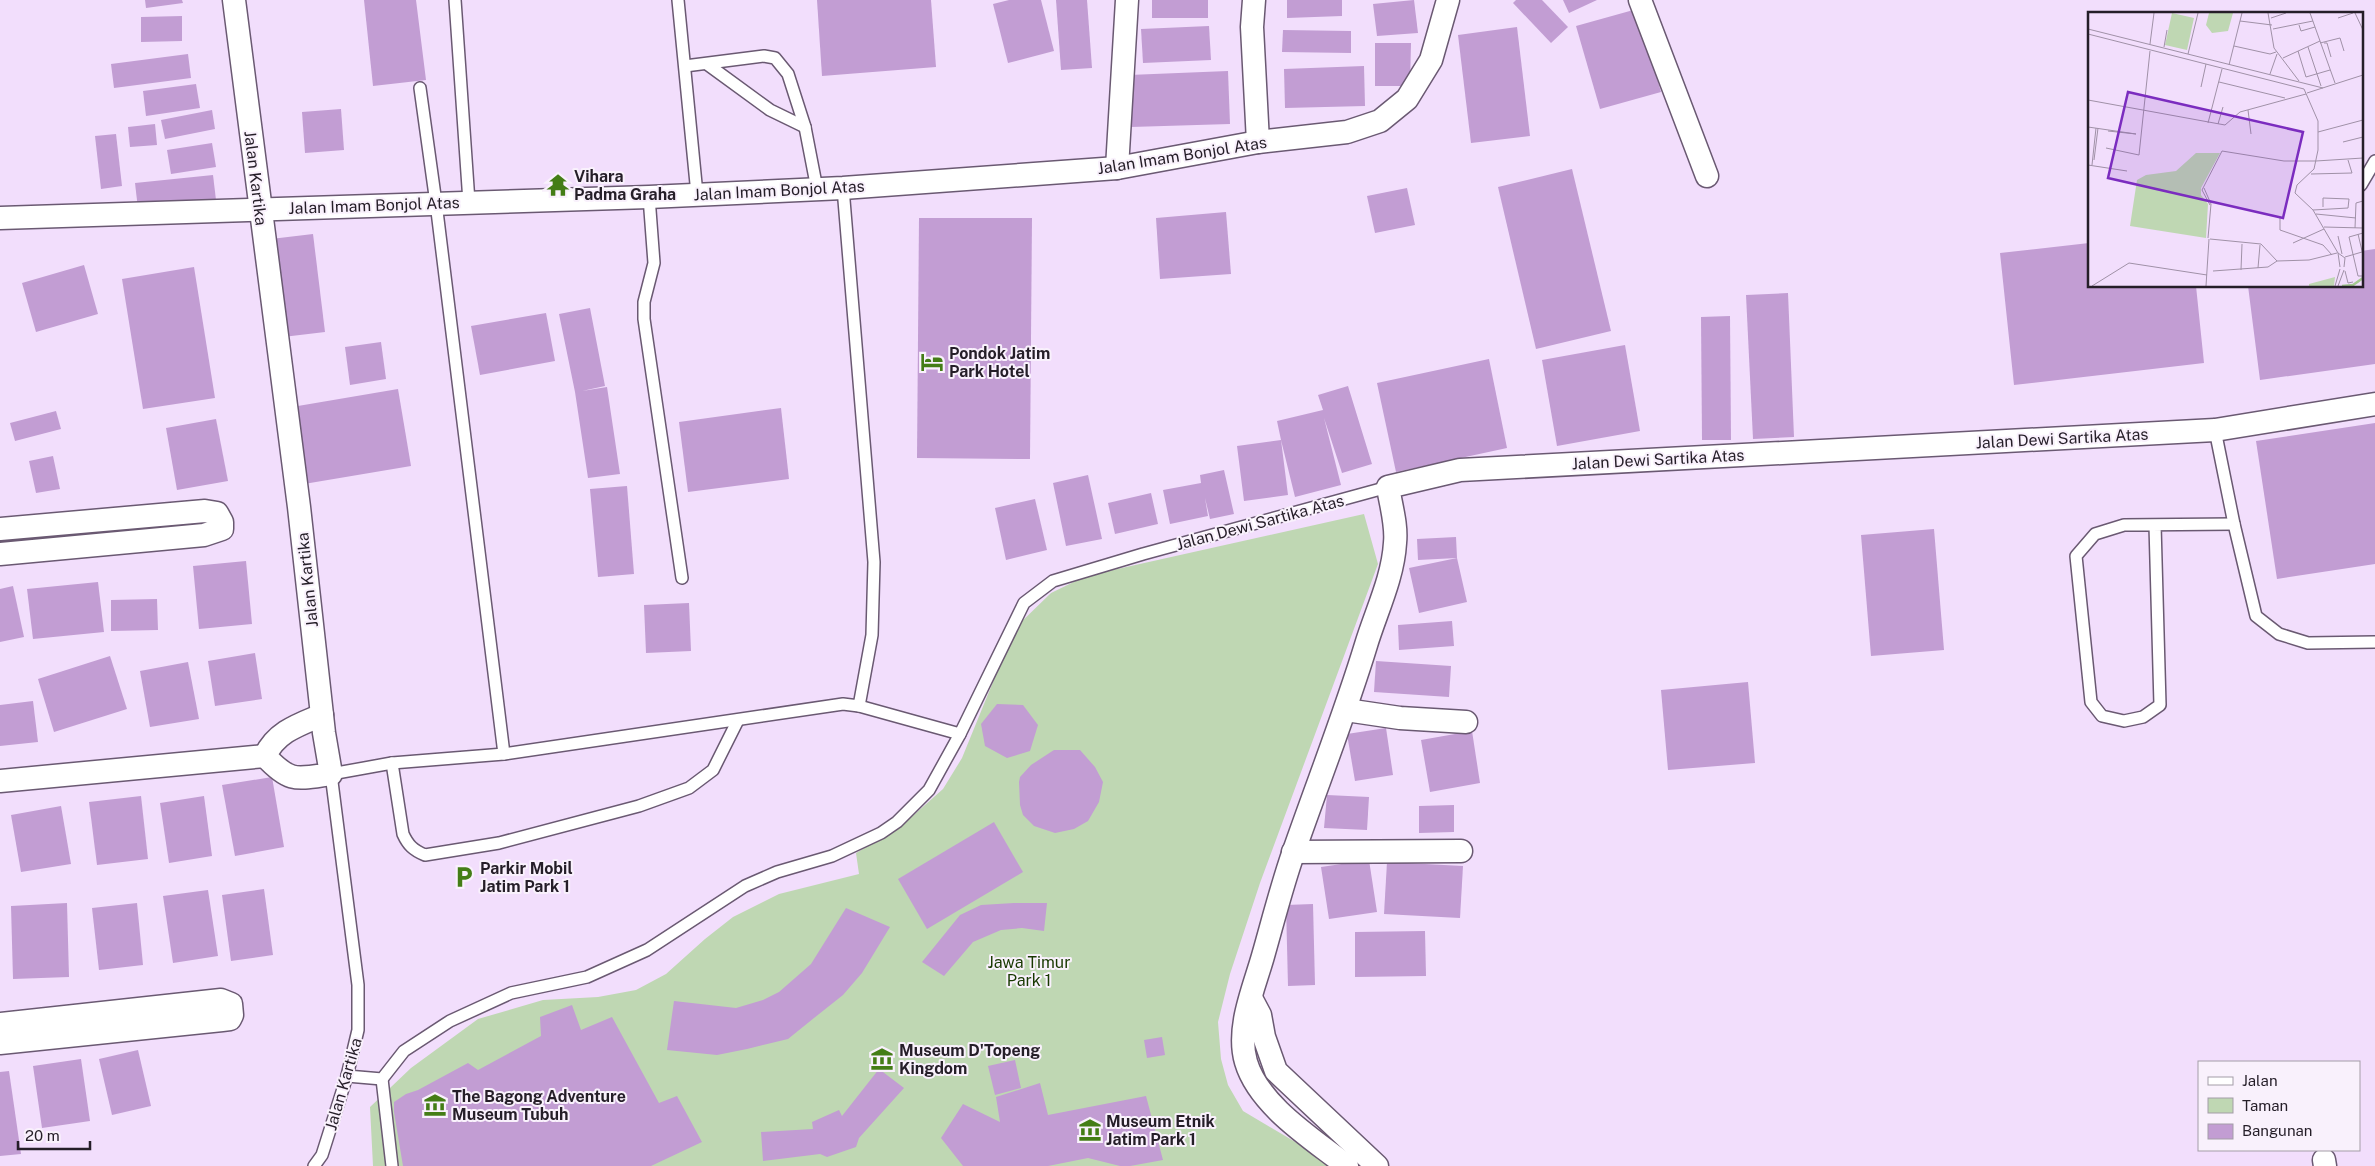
<svg xmlns="http://www.w3.org/2000/svg" width="2375" height="1166" font-family="'Public Sans',sans-serif">
<style>
.green{fill:#bfd7b3}
.building{fill:#c29dd3}
.lines{fill:none;stroke-linecap:round;stroke-linejoin:round}
.lane-casing{stroke:#6a5972;stroke-width:14}
.street-casing{stroke:#6a5972;stroke-width:25}
.lane{stroke:#fff;stroke-width:11}
.street{stroke:#fff;stroke-width:22}
.labels{text-anchor:middle;stroke-width:4;stroke-linejoin:round;paint-order:stroke}
.street-label{font-size:16px;fill:#251e28;stroke:#f9f1fc}
.poi-label{font-size:16px;font-weight:bold;fill:#251e28;stroke:#f9f1fc;text-anchor:start}
.park-label{font-size:16px;fill:#183900;stroke:#f9f1fc}
.inset-river{fill:none;stroke:#a4c990;stroke-width:2.5}
.inset-road{fill:none;stroke:#a091a7;stroke-width:1}
.view{fill:#7b2cbf;fill-opacity:0.15;stroke:#7b2cbf;stroke-width:2.5}
.inset-edge{fill:none;stroke:#251e28;stroke-width:2.5}
</style>
<rect width="100%" height="100%" fill="#f2defc"/>
<polygon class="green" points="1364,514 1378,564 1260,883 1230,974 1218,1022 1221,1059 1228,1085 1243,1111 1314,1153 1330,1166 373,1166 370,1107 411,1068 478,1019 543,1000 598,997 636,990 666,974 705,939 733,917 779,894 859,874 856,853 899,828 943,789 962,758 1015,628 1051,593 1086,576"/>
<g class="building">
<polygon points="145,0 182,0 183,3 146,8"/>
<polygon points="364,0 416,0 426,80 373,86"/>
<polygon points="817,0 931,0 936,67 822,76"/>
<polygon points="1009,0 1041,0 1054,51 1008,63 993,4"/>
<polygon points="1056,0 1087,0 1092,68 1061,70"/>
<rect x="1152" y="0" width="56" height="18"/>
<polygon points="1287,0 1342,0 1342,16 1287,18"/>
<polygon points="1414,0 1418,33 1377,36 1373,4"/>
<polygon points="1516,0 1542,0 1568,27 1551,43 1513,3"/>
<polygon points="1563,0 1597,0 1569,13"/>
<polygon points="1637,9 1661,92 1600,109 1576,26"/>
<polygon points="182,16 182,41 141,42 141,17"/>
<polygon points="1209,26 1211,60 1143,63 1141,29"/>
<polygon points="1517,27 1530,136 1471,143 1458,35"/>
<polygon points="1283,30 1351,31 1351,53 1282,52"/>
<polygon points="1375,43 1411,43 1410,86 1375,86"/>
<polygon points="188,54 191,78 114,88 111,64"/>
<polygon points="1364,66 1365,106 1285,108 1284,69"/>
<polygon points="1228,71 1230,124 1131,127 1129,75"/>
<polygon points="196,84 200,108 146,116 143,91"/>
<polygon points="341,109 344,150 305,153 302,112"/>
<polygon points="212,110 215,129 165,139 161,120"/>
<polygon points="155,124 157,145 130,147 128,127"/>
<polygon points="116,134 122,186 101,189 95,136"/>
<polygon points="212,143 216,167 171,174 167,150"/>
<polygon points="1572,169 1611,331 1536,349 1498,187"/>
<polygon points="213,175 216,200 138,209 135,183"/>
<polygon points="1407,188 1415,225 1375,233 1367,196"/>
<polygon points="1226,212 1231,274 1160,279 1156,218"/>
<polygon points="919,218 1032,218 1030,459 917,458"/>
<polygon points="313,234 325,332 283,337 271,239"/>
<polygon points="2089,243 2089,286 2196,286 2204,363 2014,385 2000,253"/>
<polygon points="2375,249 2375,364 2260,380 2248,286 2361,286 2361,251"/>
<polygon points="84,265 98,314 36,332 22,283"/>
<polygon points="194,267 215,398 143,409 122,279"/>
<polygon points="1788,293 1794,437 1753,439 1746,295"/>
<polygon points="590,308 605,386 582,391 607,387 620,474 588,478 575,392 559,314"/>
<polygon points="546,313 555,361 480,375 471,326"/>
<polygon points="1730,316 1731,440 1702,440 1701,317"/>
<polygon points="381,342 386,379 350,385 345,347"/>
<polygon points="1625,345 1640,431 1557,446 1542,360"/>
<polygon points="1489,359 1507,448 1396,472 1377,383"/>
<polygon points="1348,386 1372,464 1342,473 1324,418 1341,485 1295,497 1281,440 1288,495 1244,501 1237,446 1281,440 1277,421 1323,410 1318,395"/>
<polygon points="398,389 411,466 304,484 292,407"/>
<polygon points="781,408 789,479 688,492 679,422"/>
<polygon points="56,411 61,429 15,441 10,423"/>
<polygon points="216,419 228,481 177,490 166,428"/>
<polygon points="2375,423 2375,564 2277,579 2256,441"/>
<polygon points="53,456 60,489 36,493 29,461"/>
<polygon points="1224,470 1234,514 1210,519 1205,498 1208,516 1170,524 1163,490 1201,483 1200,475"/>
<polygon points="1088,475 1102,539 1066,546 1053,483"/>
<polygon points="627,486 634,574 598,577 590,489"/>
<polygon points="1151,493 1158,524 1115,534 1108,503"/>
<polygon points="1035,499 1047,550 1006,560 995,508"/>
<polygon points="1934,529 1944,650 1871,656 1861,535"/>
<polygon points="1456,537 1457,558 1467,602 1419,613 1409,568 1457,558 1418,560 1417,539"/>
<polygon points="246,561 252,624 199,629 193,566"/>
<polygon points="98,582 104,632 33,639 27,589"/>
<polygon points="13,586 24,637 0,642 0,589"/>
<polygon points="157,599 158,630 111,631 111,600"/>
<polygon points="689,603 691,651 646,653 644,605"/>
<polygon points="1452,621 1454,646 1399,650 1398,625"/>
<polygon points="255,653 262,699 215,706 208,661"/>
<polygon points="110,656 127,709 54,732 38,679"/>
<polygon points="1376,661 1451,666 1449,697 1374,692"/>
<polygon points="188,662 199,719 150,727 140,671"/>
<polygon points="1748,682 1755,763 1668,770 1661,690"/>
<polygon points="33,701 38,742 0,746 0,705"/>
<polygon points="997,704 1023,705 1038,725 1030,751 1007,758 985,746 981,724"/>
<polygon points="1386,728 1393,775 1355,781 1347,734"/>
<polygon points="1472,731 1480,783 1430,792 1421,740"/>
<polygon points="1054,750 1080,750 1095,767 1103,782 1099,802 1088,821 1074,829 1055,833 1034,826 1023,815 1020,805 1019,782 1020,777 1031,765"/>
<polygon points="272,777 284,847 235,856 222,785"/>
<polygon points="1327,795 1369,797 1367,830 1324,828"/>
<polygon points="141,796 148,859 97,865 89,802"/>
<polygon points="204,796 212,856 169,863 160,803"/>
<polygon points="1454,805 1454,832 1419,833 1419,806"/>
<polygon points="61,806 71,864 21,872 11,815"/>
<polygon points="994,822 1023,872 927,929 898,879"/>
<polygon points="1369,860 1377,912 1329,919 1321,867"/>
<polygon points="1387,862 1463,866 1460,918 1384,914"/>
<polygon points="264,889 273,955 231,961 222,895"/>
<polygon points="208,890 218,956 173,963 163,896"/>
<polygon points="67,903 69,977 13,979 11,906"/>
<polygon points="137,903 143,965 99,970 92,908"/>
<polygon points="1014,903 1047,903 1044,931 1022,928 1001,930 973,942 944,976 922,962 960,915 981,905"/>
<polygon points="1313,904 1315,985 1288,986 1286,905"/>
<polygon points="846,908 890,927 862,973 843,995 814,1018 788,1039 747,1049 717,1055 667,1050 674,1001 736,1008 763,1000 779,992 811,964"/>
<polygon points="1425,931 1426,976 1355,977 1355,932"/>
<polygon points="572,1005 581,1030 612,1017 659,1103 677,1096 702,1142 651,1166 403,1166 394,1112 394,1102 406,1094 418,1090 468,1063 478,1070 541,1036 540,1017"/>
<polygon points="1162,1037 1165,1055 1147,1058 1144,1040"/>
<polygon points="138,1050 151,1106 112,1115 99,1059"/>
<polygon points="81,1059 90,1121 42,1128 33,1066"/>
<polygon points="1015,1060 1021,1088 995,1095 988,1066"/>
<polygon points="879,1069 904,1088 859,1138 856,1147 827,1157 820,1154 763,1161 761,1132 813,1129 812,1122 839,1110 842,1116"/>
<polygon points="9,1071 21,1154 0,1156 0,1072"/>
<polygon points="1040,1083 1048,1115 1146,1096 1163,1160 1130,1166 1120,1166 1088,1158 1048,1166 963,1166 941,1138 963,1104 1000,1122 996,1097"/>
</g>
<g class="lines">
<defs>
<g id="lane">
<polyline points="455,0 469,202"/>
<polyline points="678,0 697,194"/>
<polyline points="707,64 770,110 805,127"/>
<polyline points="685,66 764,56 775,58 788,74 805,127 817,189"/>
<polyline points="420,88 436,203 504,754 843,704 859,706 872,635 874,562 843,188"/>
<polyline points="2361,185 2375,161"/>
<polyline points="649,197 654,263 644,302 644,319 682,578"/>
<polyline points="2215,430 2234,524 2256,616 2279,634 2308,643 2375,642"/>
<polyline points="2155,525 2160,705 2143,717 2124,721 2102,716 2091,702 2076,556 2095,534 2124,525 2234,524"/>
<polyline points="859,706 960,734"/>
<path d="M392,763L403,834C408,845 413,850 425,855L499,843L639,806L689,788L713,770L738,720"/>
<polyline points="347,1076 382,1079 404,1051 450,1021 511,993 587,977 647,950 745,886 777,872 832,856 881,833 897,822 929,790 960,734 1024,603 1053,581 1143,554 1388,487"/>
<polyline points="382,1079 392,1166"/>
<polyline points="314,1166 322,1155 347,1076 358,1030 358,985 331,774 392,763 504,754"/>
</g>
<g id="street">
<path d="M234,0L299,507L324,733L331,774C296,779 290,783 265,756"/>
<polyline points="1254,0 1252,27 1258,142"/>
<polyline points="1640,0 1707,176"/>
<polyline points="1117,168 1127,0"/>
<polyline points="0,218 649,197 843,188 1117,168 1258,142 1347,132 1380,121 1407,99 1431,60 1448,0"/>
<polyline points="0,529 205,511 217,513 222,522 222,529 204,535 0,554"/>
<polyline points="1346,710 1400,718 1466,722"/>
<path d="M265,756C276,732 298,725 322,715"/>
<polyline points="0,781 265,756"/>
<polyline points="1293,852 1461,851"/>
<polyline points="1251,998 1260,1015 1264,1037 1276,1071 1377,1166"/>
<polyline points="0,1024 221,1000 231,1004 232,1015 230,1019 222,1020 0,1043"/>
<polyline points="2324,1160 2325,1166"/>
<path d="M1347,1166C1313,1139 1259,1106 1246,1062C1236,1028 1254,988 1263,956C1273,921 1282,885 1294,851C1318,782 1345,714 1366,645C1376,612 1393,578 1395,543C1397,525 1391,506 1388,487L1460,470L2215,430L2375,404"/>
</g>
</defs>
<use href="#lane" class="lane-casing"/>
<use href="#street" class="street-casing"/>
<use href="#lane" class="lane"/>
<use href="#street" class="street"/>
</g>
<defs>
<symbol id="temple-bare" viewBox="-9 -9 18 18"><path d="M0-6L5-2H3V0L6.5 2.5H4V6H1.5V3h-3V6H-4V2.5H-6.5L-3 0V-2H-5Z" fill="#447d16" stroke="#f9f1fc" stroke-width="2.5" paint-order="stroke"/></symbol>
<symbol id="hotel-bare" viewBox="-9 -9 18 18"><path d="M-6-4.5h1.5V1H6V5H4.5V3h-9V5H-6ZM-4 0a1.8 1.8 0 1 1 3.6 0ZM.5 0V-2.5h3Q6-2.5 6 0Z" fill="#447d16" stroke="#f9f1fc" stroke-width="2.5" paint-order="stroke"/></symbol>
<symbol id="parking-bare" viewBox="-9 -9 18 18"><path d="M-3.5-5.5H1a3.5 3.5 0 0 1 0 7H-1V5.5H-3.5ZM-1-3.4V-.6H.8a1.4 1.4 0 0 0 0-2.8Z" fill="#447d16" stroke="#f9f1fc" stroke-width="2.5" paint-order="stroke"/></symbol>
<symbol id="museum-bare" viewBox="-9 -9 18 18"><path d="M0-6L6-3V-2H-6V-3ZM-5-1h2V3h-2ZM-1-1h2V3h-2ZM3-1h2V3H3ZM-6 4H6V6H-6Z" fill="#447d16" stroke="#f9f1fc" stroke-width="2.5" paint-order="stroke"/></symbol>
</defs>
<g fill-rule="evenodd">
<use href="#temple-bare" x="542" y="169" width="32" height="32"/>
<use href="#hotel-bare" x="916" y="346" width="32" height="32"/>
<use href="#parking-bare" x="448" y="861" width="32" height="32"/>
<use href="#museum-bare" x="866" y="1043" width="32" height="32"/>
<use href="#museum-bare" x="419" y="1089" width="32" height="32"/>
<use href="#museum-bare" x="1074" y="1114" width="32" height="32"/>
</g>
<g class="labels">
<g class="street-label">
<text transform="translate(1182 155) rotate(-9)" y="6">Jalan Imam Bonjol Atas</text>
<text transform="translate(256 178) rotate(83)" y="6">Jalan Kartika</text>
<text transform="translate(779 190) rotate(-3)" y="6">Jalan Imam Bonjol Atas</text>
<text transform="translate(374 205) rotate(-2)" y="6">Jalan Imam Bonjol Atas</text>
<text transform="translate(2062 438) rotate(-3)" y="6">Jalan Dewi Sartika Atas</text>
<text transform="translate(1658 459) rotate(-3)" y="6">Jalan Dewi Sartika Atas</text>
<text transform="translate(1260 522) rotate(-15)" y="6">Jalan Dewi Sartika Atas</text>
<text transform="translate(307 580) rotate(-96)" y="6">Jalan Kartika</text>
<text transform="translate(343 1084) rotate(-74)" y="6">Jalan Kartika</text>
</g>
<g class="poi-label">
<text x="574" y="182">Vihara<tspan x="574" dy="18">Padma Graha</tspan></text>
<text x="949" y="359">Pondok Jatim<tspan x="949" dy="18">Park Hotel</tspan></text>
<text x="480" y="874">Parkir Mobil<tspan x="480" dy="18">Jatim Park 1</tspan></text>
<text x="899" y="1056">Museum D'Topeng<tspan x="899" dy="18">Kingdom</tspan></text>
<text x="452" y="1102">The Bagong Adventure<tspan x="452" dy="18">Museum Tubuh</tspan></text>
<text x="1106" y="1127">Museum Etnik<tspan x="1106" dy="18">Jatim Park 1</tspan></text>
</g>
<g class="park-label">
<text x="1029" y="968">Jawa Timur<tspan x="1029" dy="18">Park 1</tspan></text>
</g>
</g>
<g transform="translate(2088 12)">
<rect width="275" height="275" fill="#f2defc"/>
<path d="M84,1L106,6L99,38L77,33ZM121,1H145L140,19L124,21L118,13ZM108,141H132L113,176V183L120,192L118,226L42,214L49,168L58,163L88,159ZM247,265L246,274H221V272Z" fill="#bfd7b3"/>
<path class="inset-river" d="M254,274L265,273L275,266"/>
<path class="inset-road" d="M180,1L186,36L211,69M222,1L247,71M267,1L275,18M183,6L198,1M250,6L265,1M152,9L184,13M211,13L213,19L227,15M0,17L235,76M185,17L225,9M0,22L216,77L230,109V138L226,157L209,173L207,181L225,198L250,241L252,255M232,31L252,26L256,39M236,31H239L243,45M62,32L66,1M146,34L182,42L188,40M76,35L79,18M220,35L233,74M210,39L218,65L242,58M100,42L110,1M195,46L232,29M141,53L154,1M182,62L189,42M131,70L197,86M113,75L118,52M219,81L275,63M0,88L137,113L152,100L218,82M160,98L163,122M120,111L134,57M130,112L135,95M0,115L48,122M20,119L48,122M230,120L275,108M255,130L275,125M18,136L51,143L62,39M6,148L10,116M228,149L275,146M0,153L39,159M4,153L8,116M223,162L264,161L260,148M116,176L123,192L120,226M122,193L114,178L134,139L196,149H228M225,198L260,196L261,187L235,186V195M228,202L268,206M192,205V218L235,233L244,243M236,215L275,216M267,216L268,191L275,189M275,221L261,225L270,264H275M270,222L275,243M250,224L254,242M122,227L173,232L189,249L221,248L249,241M205,231L236,217M250,241L257,246L256,255M257,245L274,240M170,256L172,233M153,258L154,232M125,259L180,255L189,249M257,259L260,271L265,270M4,274L41,251L119,263M118,274L121,227M247,274L252,257M250,274L256,258"/>
<path class="view" d="M40,80L215,120L195,206L20,166Z"/>
<rect width="275" height="275" class="inset-edge"/>
</g>
<rect x="2198" y="1061" width="162" height="90" fill="#f9f1fc" stroke="#a49da7"/>
<rect x="2208" y="1077" width="25" height="8" fill="#ffffff" stroke="#a49da7"/>
<text x="2242" y="1086" font-size="15" fill="#251e28">Jalan</text>
<rect x="2208" y="1098" width="25" height="15" fill="#bfd7b3" stroke="#a49da7"/>
<text x="2242" y="1111" font-size="15" fill="#251e28">Taman</text>
<rect x="2208" y="1124" width="25" height="15" fill="#c29dd3" stroke="#a49da7"/>
<text x="2242" y="1136" font-size="15" fill="#251e28">Bangunan</text>
<path d="M18 1141v8h72v-8" fill="none" stroke="#251e28" stroke-width="2.5"/>
<text x="25" y="1141" font-size="15" fill="#251e28" stroke="#f9f1fc" stroke-width="4" paint-order="stroke">20 m</text>
</svg>
